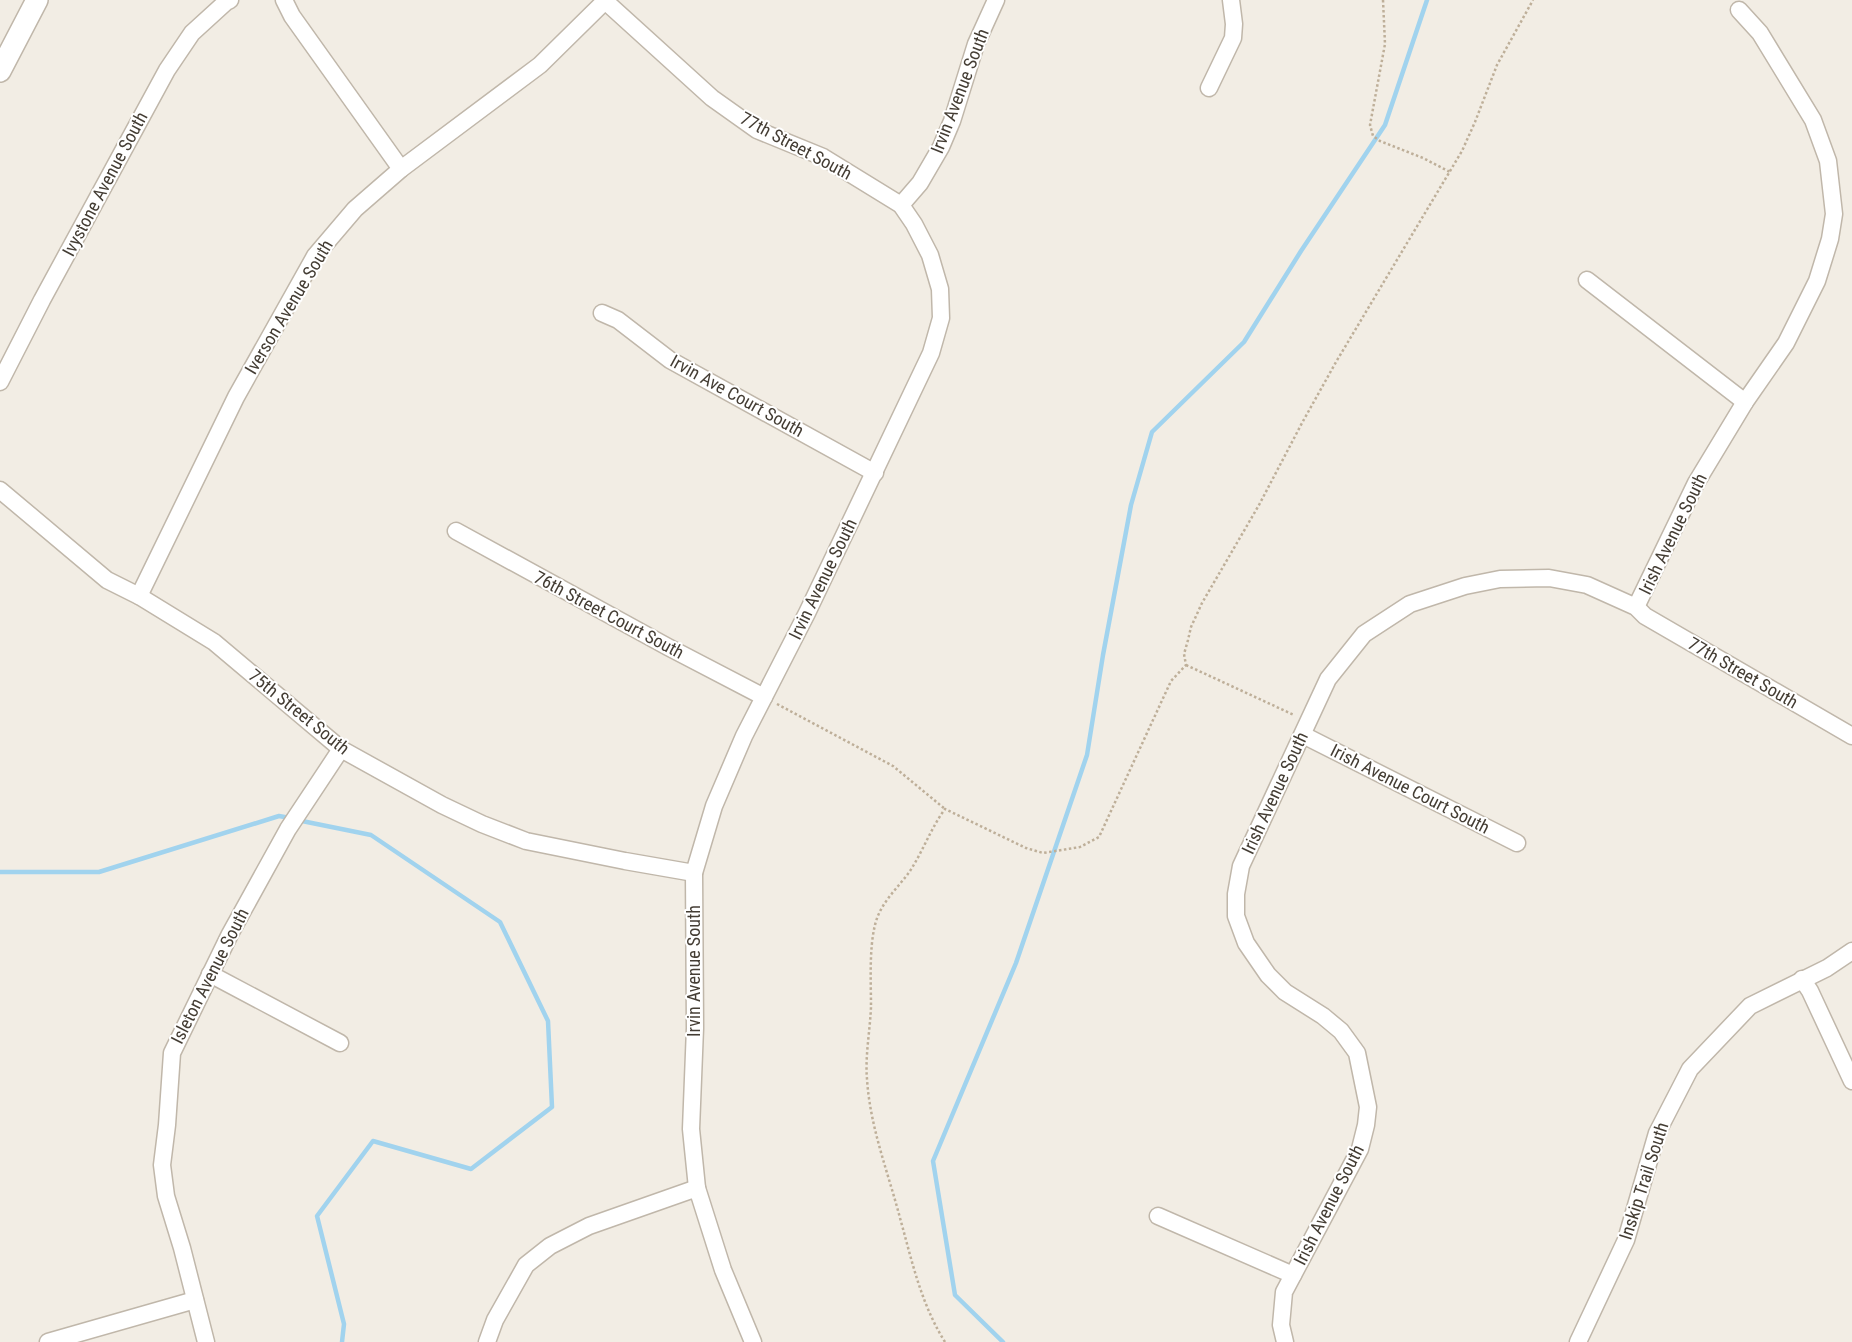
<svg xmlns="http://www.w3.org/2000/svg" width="1852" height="1342" font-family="'Roboto Condensed',sans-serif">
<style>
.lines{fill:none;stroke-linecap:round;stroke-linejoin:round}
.stream{stroke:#a1d3ee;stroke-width:4.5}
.minor-casing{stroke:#c0b7aa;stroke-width:19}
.tertiary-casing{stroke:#c0b7aa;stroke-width:24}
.path{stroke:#beaf99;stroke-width:2.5;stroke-dasharray:2.5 2.5;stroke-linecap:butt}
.minor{stroke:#fff;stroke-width:16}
.tertiary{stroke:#fff;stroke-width:21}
.labels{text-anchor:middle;stroke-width:4;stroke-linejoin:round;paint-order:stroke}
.street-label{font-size:18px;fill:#443d34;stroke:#fff}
</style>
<rect width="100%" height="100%" fill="#f2ede4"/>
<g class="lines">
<g class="stream">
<polyline points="297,820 371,835 500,922 548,1021 552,1107 471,1169 373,1141 317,1216 344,1324 342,1342"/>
<polyline points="0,872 99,872 279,816 290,818"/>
<polyline points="1003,1342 955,1295 933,1161 1016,963 1087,755 1103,655 1131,505 1152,432 1244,342 1301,251 1385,125 1427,0"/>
</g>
<defs>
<g id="minor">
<polyline points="284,0 292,16 401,169"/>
<polyline points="604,0 712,98 757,130 823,157 901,205 914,224 930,255 940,289 941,318 931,353 807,613 744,736 714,806 694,873 695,1028 691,1129 697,1188"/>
<polyline points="1209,88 1233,38 1234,24 1231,0"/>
<polyline points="901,205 920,183 941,147 952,121 976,44 996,0"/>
<polyline points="1587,280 1745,402"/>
<polyline points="602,313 618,320 670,360 875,473"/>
<polyline points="0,382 42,300 167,70 192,33 226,2 230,0"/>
<polyline points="0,490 107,580 139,596 214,642 341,749 442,805 482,824 526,841 625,861 694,873"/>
<polyline points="456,531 668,647 764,697"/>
<polyline points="139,596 236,397 315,256 355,209 401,169 540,65 606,0"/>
<polyline points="1636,607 1696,483 1745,402 1786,343 1817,281 1830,239 1834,214 1828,161 1813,120 1760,33 1739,10"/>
<polyline points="1303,735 1517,843"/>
<polyline points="210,974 340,1043"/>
<polyline points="1802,979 1810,991 1852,1081"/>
<polyline points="1158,1216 1293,1275"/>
<polyline points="48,1342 195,1300"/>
<polyline points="206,1342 182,1248 166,1196 162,1165 167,1125 172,1053 230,934 288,829 341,749"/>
<polyline points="487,1342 495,1320 526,1265 550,1246 589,1226 697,1188 723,1270 753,1342"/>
<polyline points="1285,1342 1281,1325 1284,1292 1360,1149 1366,1125 1368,1107 1357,1053 1341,1031 1323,1016 1285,992 1268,975 1246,943 1236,916 1236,894 1241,866 1328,679 1364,634 1410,604 1465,586 1500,579 1549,578 1587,585 1636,607 1645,616 1852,736"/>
<polyline points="1578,1342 1626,1240 1657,1133 1690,1069 1750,1006 1827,968 1852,951"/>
</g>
<polyline id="tertiary" points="0,71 37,0"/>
</defs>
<use href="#minor" class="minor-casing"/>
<use href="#tertiary" class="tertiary-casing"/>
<g class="path">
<polyline points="1383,0 1385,44 1370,125 1373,136 1380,141 1423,158 1450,172"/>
<polyline points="1186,665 1294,715"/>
<polyline points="777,704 893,766 945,809"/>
<path d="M945,1342C921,1304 912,1261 900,1218C888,1172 870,1127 867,1079C865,1056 870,1031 871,1007C871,982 869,949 875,925C880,903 898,888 910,871C923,851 931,828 945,809L1026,848L1043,853L1080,847L1099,837L1171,681L1186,665L1184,654L1188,640L1191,627L1202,603L1259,505L1302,423L1336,362L1462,151L1475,122L1497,65L1533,0"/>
</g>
<use href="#minor" class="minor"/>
<use href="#tertiary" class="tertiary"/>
</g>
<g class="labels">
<g class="street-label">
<text transform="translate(960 91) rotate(-69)" y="6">Irvin Avenue South</text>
<text transform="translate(796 146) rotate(28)" y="6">77th Street South</text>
<text transform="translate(105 184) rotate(-62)" y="6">Ivystone Avenue South</text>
<text transform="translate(289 307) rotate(-59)" y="6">Iverson Avenue South</text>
<text transform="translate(737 396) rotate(29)" y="6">Irvin Ave Court South</text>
<text transform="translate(1673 534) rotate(-64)" y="6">Irish Avenue South</text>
<text transform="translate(823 579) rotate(-64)" y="6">Irvin Avenue South</text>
<text transform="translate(609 615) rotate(28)" y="6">76th Street Court South</text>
<text transform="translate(1743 673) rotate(30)" y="6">77th Street South</text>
<text transform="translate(299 712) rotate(39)" y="6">75th Street South</text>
<text transform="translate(1410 789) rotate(27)" y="6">Irish Avenue Court South</text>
<text transform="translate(1275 793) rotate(-65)" y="6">Irish Avenue South</text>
<text transform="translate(694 971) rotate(-90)" y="6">Irvin Avenue South</text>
<text transform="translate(210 976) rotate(-63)" y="6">Isleton Avenue South</text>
<text transform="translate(1644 1181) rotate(-72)" y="6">Inskip Trail South</text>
<text transform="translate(1329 1205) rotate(-63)" y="6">Irish Avenue South</text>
</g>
</g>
</svg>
